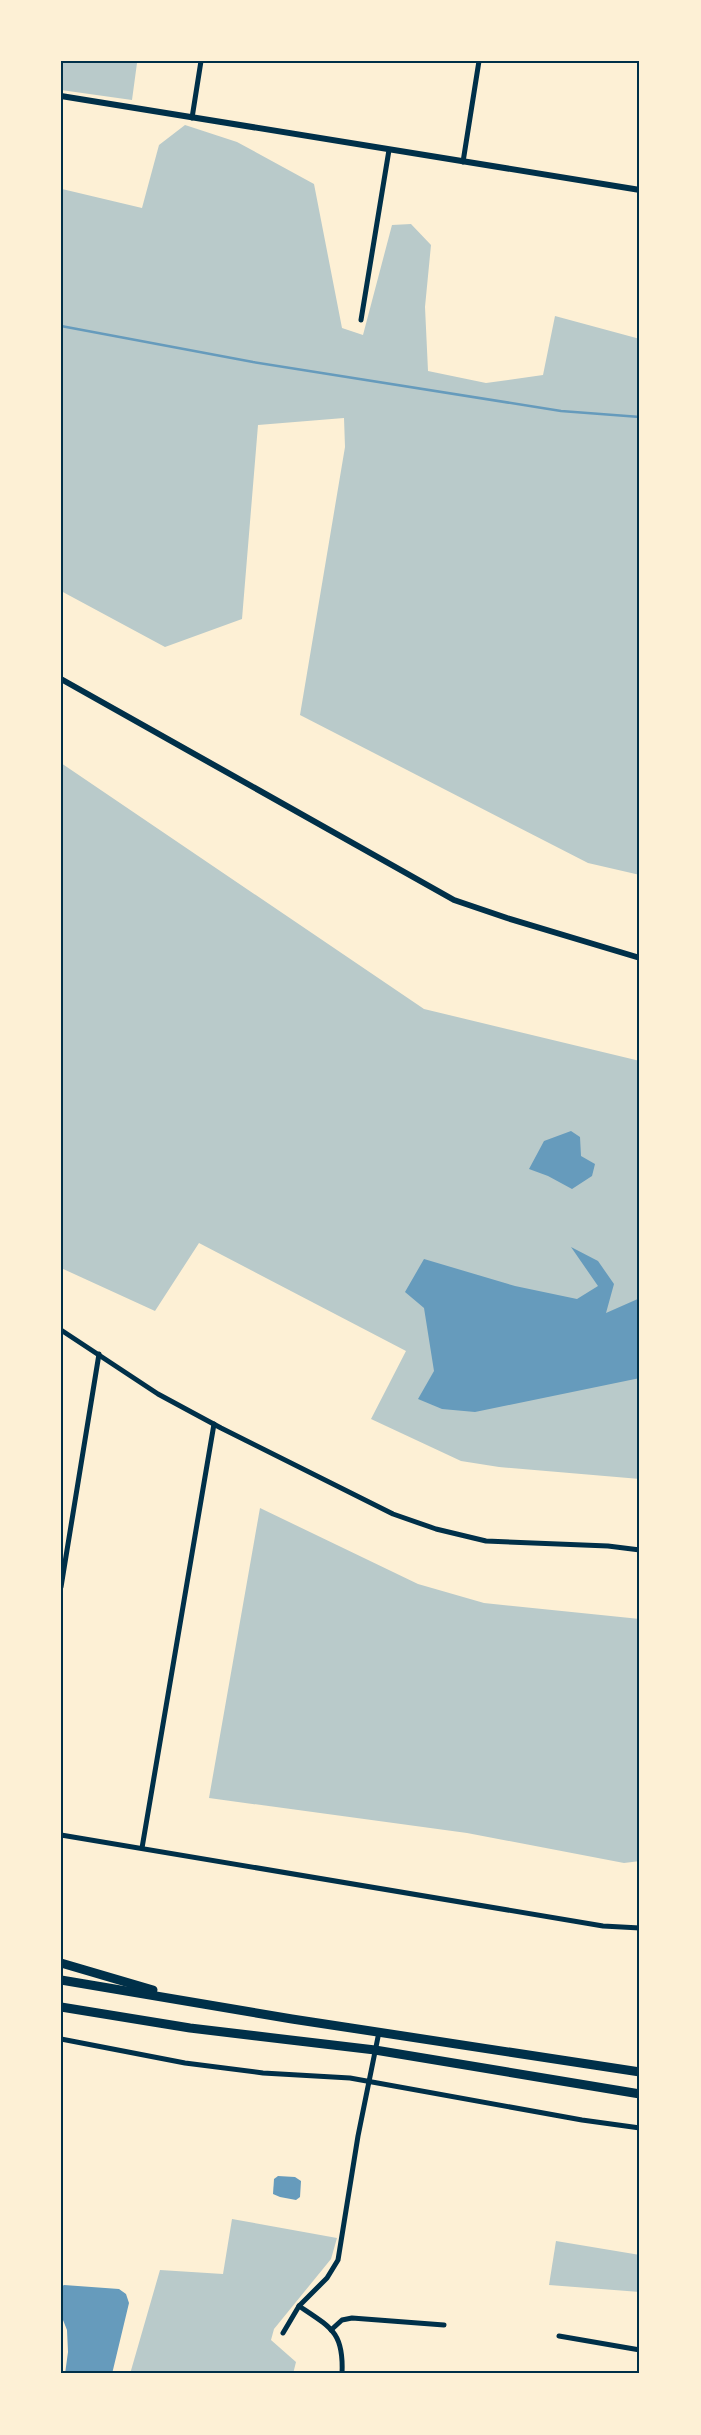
<svg xmlns="http://www.w3.org/2000/svg" width="701" height="2435" font-family="'Archivo Narrow',sans-serif">
<style>
.green{fill:#b9caca}
.water{fill:#669bbc}
.lines{fill:none;stroke-linecap:round;stroke-linejoin:round}
.stream{stroke:#669bbc;stroke-width:2.5}
.minor{stroke:#003049;stroke-width:5}
.tertiary{stroke:#003049;stroke-width:6}
.trunk{stroke:#003049;stroke-width:9}
.neatline{fill:none;stroke:#003049;stroke-width:2}
</style>
<rect width="100%" height="100%" fill="#fdf0d5"/>
<g class="green">
<polygon points="61,61 140,61 137,63 132,100 61,90"/>
<polygon points="185,125 237,142 314,184 342,328 363,335 392,225 411,224 431,245 425,307 428,371 486,383 543,375 555,316 640,339 640,875 588,863 300,715 345,447 344,418 258,425 242,619 165,647 61,591 62,189 142,208 159,145"/>
<polygon points="61,763 424,1009 640,1061 640,1479 499,1467 461,1461 371,1419 406,1351 199,1243 155,1311 61,1268"/>
<polygon points="260,1508 418,1584 484,1603 640,1619 640,1861 624,1863 467,1833 209,1798"/>
<polygon points="232,2219 337,2238 331,2259 274,2329 271,2340 296,2362 293,2374 130,2374 160,2270 223,2274"/>
<polygon points="556,2241 640,2255 640,2292 549,2285"/>
</g>
<g class="water">
<polygon points="571,1131 580,1137 581,1156 595,1164 592,1176 572,1189 548,1176 529,1169 544,1141"/>
<polygon points="571,1247 598,1261 614,1284 606,1313 640,1298 640,1378 475,1412 442,1409 418,1399 434,1371 424,1308 405,1292 424,1259 515,1286 577,1299 598,1286"/>
<polygon points="278,2176 295,2177 301,2181 300,2197 296,2200 280,2197 273,2194 274,2179"/>
<polygon points="64,2285 119,2289 126,2294 129,2303 112,2374 65,2374 68,2352 67,2330 61,2315 61,2287"/>
</g>
<g class="lines">
<polyline class="stream" points="61,326 253,362 561,411 640,417"/>
<g class="minor">
<polyline points="192,118 201,61"/>
<polyline points="463,162 479,61"/>
<polyline points="361,320 389,150"/>
<polyline points="61,1330 158,1394 221,1428 393,1514 436,1529 486,1541 608,1546 640,1550"/>
<polyline points="61,1587 99,1354"/>
<polyline points="61,1835 603,1926 640,1928"/>
<polyline points="142,1848 214,1424"/>
<polyline points="61,2039 185,2063 263,2073 350,2078 582,2120 640,2128"/>
<path d="M299,2306C332,2328 344,2333 342,2374"/>
<polyline points="331,2330 342,2320 352,2318 444,2325"/>
<polyline points="283,2333 299,2306 327,2278 338,2260 358,2136 379,2032"/>
<polyline points="559,2336 640,2350"/>
</g>
<g class="tertiary">
<polyline points="61,96 640,190"/>
<polyline points="61,679 454,900 507,918 640,958"/>
</g>
<g class="trunk">
<polyline points="61,1963 153,1990"/>
<polyline points="61,1980 292,2019 640,2072"/>
<polyline points="61,2007 190,2028 375,2050 640,2094"/>
</g>
</g>
<rect width="701" height="2435" fill="none" stroke="#fdf0d5" stroke-width="125"/>
<rect x="62" y="62" width="576" height="2310" class="neatline"/>
</svg>
